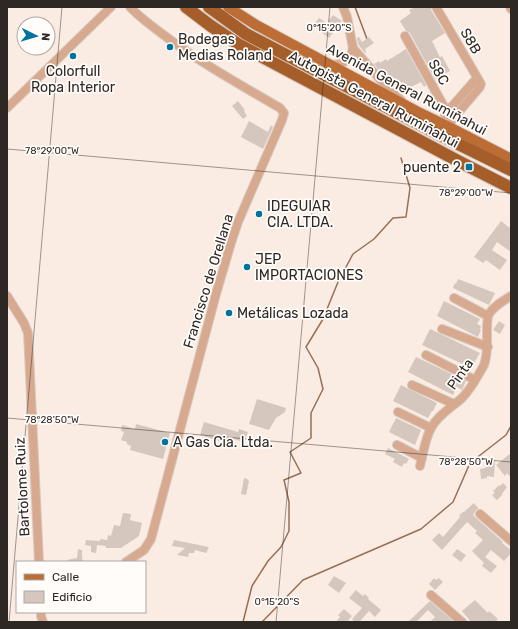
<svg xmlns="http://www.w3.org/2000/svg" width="518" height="629" font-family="Rubik,sans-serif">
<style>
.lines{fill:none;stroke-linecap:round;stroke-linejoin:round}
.stream{stroke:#976f55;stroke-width:1.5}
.building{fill:#d5c7be}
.minor-casing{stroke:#d6c9c1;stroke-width:10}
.major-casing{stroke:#d6c9c1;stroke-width:12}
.highway-casing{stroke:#d6c9c1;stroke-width:14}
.minor{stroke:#d7aa8f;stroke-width:8}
.major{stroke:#bc6d36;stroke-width:10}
.highway{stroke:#a55d29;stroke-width:12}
.ticks{fill:none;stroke:#2d2824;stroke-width:1;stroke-opacity:0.45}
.poi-dot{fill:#00739d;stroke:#fffcfa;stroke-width:1.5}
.labels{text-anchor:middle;stroke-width:3.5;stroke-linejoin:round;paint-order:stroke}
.poi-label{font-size:14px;fill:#2d2824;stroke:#fffcfa;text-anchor:start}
.street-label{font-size:14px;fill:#2d2824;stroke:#fffcfa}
.ticks-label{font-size:10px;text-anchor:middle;fill:#2d2824;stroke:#fffcfa;stroke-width:3.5;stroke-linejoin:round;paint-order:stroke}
</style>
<rect width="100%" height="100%" fill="#fbece3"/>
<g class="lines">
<g class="stream">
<polyline points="355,7 367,39"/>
<polyline points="243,622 252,586 268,561 281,547 289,531 289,502 284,480 301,473 290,452 311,438 311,413 323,389 318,368 306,347 323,319 338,282 353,254 374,239 393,218 406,217 410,188 401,158"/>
<polyline points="262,622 303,580 421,529 453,502 470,463 506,435 511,426"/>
</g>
</g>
<g class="building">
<polygon points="415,7 431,7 431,10 445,33 432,41 440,57 442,56 450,71 435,79 410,33 406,31 400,21 411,13 409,10"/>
<polygon points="333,15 342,21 329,38 313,26 319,18 327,23"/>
<polygon points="359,37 362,42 369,37 374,43 365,49 366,52 365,53 358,44 357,38"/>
<polygon points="406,49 426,85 424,87 421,82 407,89 403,82 394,87 390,79 388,80 374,64 379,61 380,63 386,59 387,61"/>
<polygon points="431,94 439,108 437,110 424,100"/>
<polygon points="238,101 245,110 244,111 247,116 243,119 232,106"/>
<polygon points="249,121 268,132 271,125 273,127 263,149 241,137"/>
<polygon points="501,221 511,229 511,252 497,242 492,250 507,260 500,270 486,260 483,263 474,257"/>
<polygon points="458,279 495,293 489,305 453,288 455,283 456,284"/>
<polygon points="444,301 480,319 477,324 481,326 480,330 481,330 478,337 437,316"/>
<polygon points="499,321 505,325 500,334 493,330"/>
<polygon points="430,329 480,353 471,368 422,345"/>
<polygon points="416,357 466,381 462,390 457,387 453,395 408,372"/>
<polygon points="401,385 437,403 433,411 432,411 428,418 393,401"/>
<polygon points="257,399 286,408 285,412 276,418 269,430 249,424"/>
<polygon points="396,418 421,430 415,445 389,432"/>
<polygon points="204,422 238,432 239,429 248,432 244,442 234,439 232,445 200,435"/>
<polygon points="136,424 170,433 163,459 130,450 131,446 127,444 127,442 121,440 124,432 121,431 122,425 135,429"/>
<polygon points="388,448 409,459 406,464 404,463 402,467 393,462 395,459 385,454"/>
<polygon points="511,453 511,478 507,473 505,476 496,465"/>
<polygon points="495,459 494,477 487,476 487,478 481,479 480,469 485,468"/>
<polygon points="244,478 247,479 249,481 246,495 241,494"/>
<polygon points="503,483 507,487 502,494 502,495 497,500 492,495 495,493 493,491 499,485 500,486"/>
<polygon points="474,503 479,509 476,510 473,515 503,542 502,543 511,550 511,553 504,561 491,550 485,557 497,566 491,573 482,566 484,563 472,551 483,540 475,533 477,531 467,522 442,550 432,540 439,533 443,537 460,517 459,515 463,512 464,512"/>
<polygon points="123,513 131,514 130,520 142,523 139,536 121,548 106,548 106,546 97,545 96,553 91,552 91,546 85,545 86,540 100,541 100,539 107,540 108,535 111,536 114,525 120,526"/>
<polygon points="174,540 209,547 206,553 195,550 194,553 189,553 188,557 177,555 185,548 172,546"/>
<polygon points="78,549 82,550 82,557 83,562 68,562 67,560 77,558"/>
<polygon points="457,549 466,555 461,562 452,555"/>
<polygon points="334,576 346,583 339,593 328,585"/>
<polygon points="434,578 436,580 439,578 443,582 435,590 429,584"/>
<polygon points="356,590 363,596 365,594 369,598 368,599 381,610 375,617 369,611 359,622 355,622 352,619 362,608 349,598"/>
<polygon points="475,600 488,613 489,611 498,619 495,622 471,622 462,611"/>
<polygon points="430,601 454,622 430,622 435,617 428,610 416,622 408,622"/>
<polygon points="344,609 352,616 347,622 336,622 340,617 338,615"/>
</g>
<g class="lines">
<defs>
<g id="minor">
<polyline points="436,7 481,84 480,87 457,114 452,120 449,127"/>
<polyline points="510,7 511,9"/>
<polyline points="405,36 447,112 452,120"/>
<polyline points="353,48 389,90 401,100"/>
<polyline points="330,64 332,65 340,64 346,61 351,56 353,48 347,17 343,7"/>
<polyline points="7,108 111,7"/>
<polyline points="445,115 447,112 477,78"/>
<polyline points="7,296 24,323 28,333 39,562"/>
<polyline points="454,298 488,316"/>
<polyline points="442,329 488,347"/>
<polyline points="426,355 475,380"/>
<polyline points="412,385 454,404"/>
<polyline points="398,412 431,428"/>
<polyline points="397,445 422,458"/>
<path d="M420,466C423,454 425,439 431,428C438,415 451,408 462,398C471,389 478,376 484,365C488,354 487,343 487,332C487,327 487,321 488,316C492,307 503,301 511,296"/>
<polyline points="480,514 511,541"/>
<path d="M126,562L144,550L151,539L216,294L231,243L238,222L282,120L284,113L280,108C239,84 199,62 161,33C151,25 139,17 130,7"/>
<polyline points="431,595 462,622"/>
<polyline points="41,612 41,616 43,622"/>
</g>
<polyline id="major" points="228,7 256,25 418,112 449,127 511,159"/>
<g id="highway">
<polyline points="186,7 211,26 238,44 460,162 511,188"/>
<polyline points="209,7 246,34 446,138 511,170"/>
</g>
</defs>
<use href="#minor" class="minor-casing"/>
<use href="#major" class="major-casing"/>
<use href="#highway" class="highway-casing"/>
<use href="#minor" class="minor"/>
<use href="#major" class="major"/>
<use href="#highway" class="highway"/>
</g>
<path class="ticks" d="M7,149L511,193M7,418L511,462M9,622L62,7M276,622L330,7"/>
<g class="poi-dot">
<circle cx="170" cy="47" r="4"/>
<circle cx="73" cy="56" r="4"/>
<rect x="465" y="163" width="8" height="8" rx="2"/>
<circle cx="259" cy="214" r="4"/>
<circle cx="247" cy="267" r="4"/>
<circle cx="229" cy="313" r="4"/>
<circle cx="165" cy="442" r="4"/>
</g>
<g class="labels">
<g class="poi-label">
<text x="178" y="44">Bodegas<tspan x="178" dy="16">Medias Roland</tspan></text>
<text x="73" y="76" text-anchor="middle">Colorfull<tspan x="73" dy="16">Ropa Interior</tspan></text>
<text x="461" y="172" text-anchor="end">puente 2</text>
<text x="267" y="211">IDEGUIAR<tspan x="267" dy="16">CIA. LTDA.</tspan></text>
<text x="255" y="264">JEP<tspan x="255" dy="16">IMPORTACIONES</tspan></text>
<text x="237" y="318">Metálicas Lozada</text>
<text x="173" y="447">A Gas Cia. Ltda.</text>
</g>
<g class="street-label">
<text transform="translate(471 41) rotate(60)" y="5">S8B</text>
<text transform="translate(439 72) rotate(61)" y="5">S8C</text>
<text transform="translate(407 89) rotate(28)" y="5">Avenida General Rumiñahui</text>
<text transform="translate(374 99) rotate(28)" y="5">Autopista General Rumiñahui</text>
<text transform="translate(208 281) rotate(-73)" y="5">Francisco de Orellana</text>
<text transform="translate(460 374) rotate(-55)" y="5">Pinta</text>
<text transform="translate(22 487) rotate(-93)" y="5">Bartolome Ruiz</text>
</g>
</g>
<g class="ticks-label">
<text x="329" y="31">0°15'20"S</text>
<text x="52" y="154">78°29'00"W</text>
<text x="466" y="196">78°29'00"W</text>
<text x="52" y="423">78°28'50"W</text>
<text x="466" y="465">78°28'50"W</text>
<text x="277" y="605">0°15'20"S</text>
</g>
<rect width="518" height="629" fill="none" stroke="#2d2824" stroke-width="16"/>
<rect x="16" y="561" width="130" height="52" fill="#fffcfa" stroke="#aba7a4"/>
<rect x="24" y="574" width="20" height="6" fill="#bc6d36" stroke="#aba7a4"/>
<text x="52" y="581" font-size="12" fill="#2d2824">Calle</text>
<rect x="24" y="591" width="20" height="12" fill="#d5c7be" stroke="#aba7a4"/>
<text x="52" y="601" font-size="12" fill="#2d2824">Edificio</text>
<g transform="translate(36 36) rotate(95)"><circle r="19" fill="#fffcfa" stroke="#aba7a4"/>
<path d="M0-3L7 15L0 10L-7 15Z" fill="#00739d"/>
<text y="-6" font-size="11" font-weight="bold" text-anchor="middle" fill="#2d2824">N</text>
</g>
</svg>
